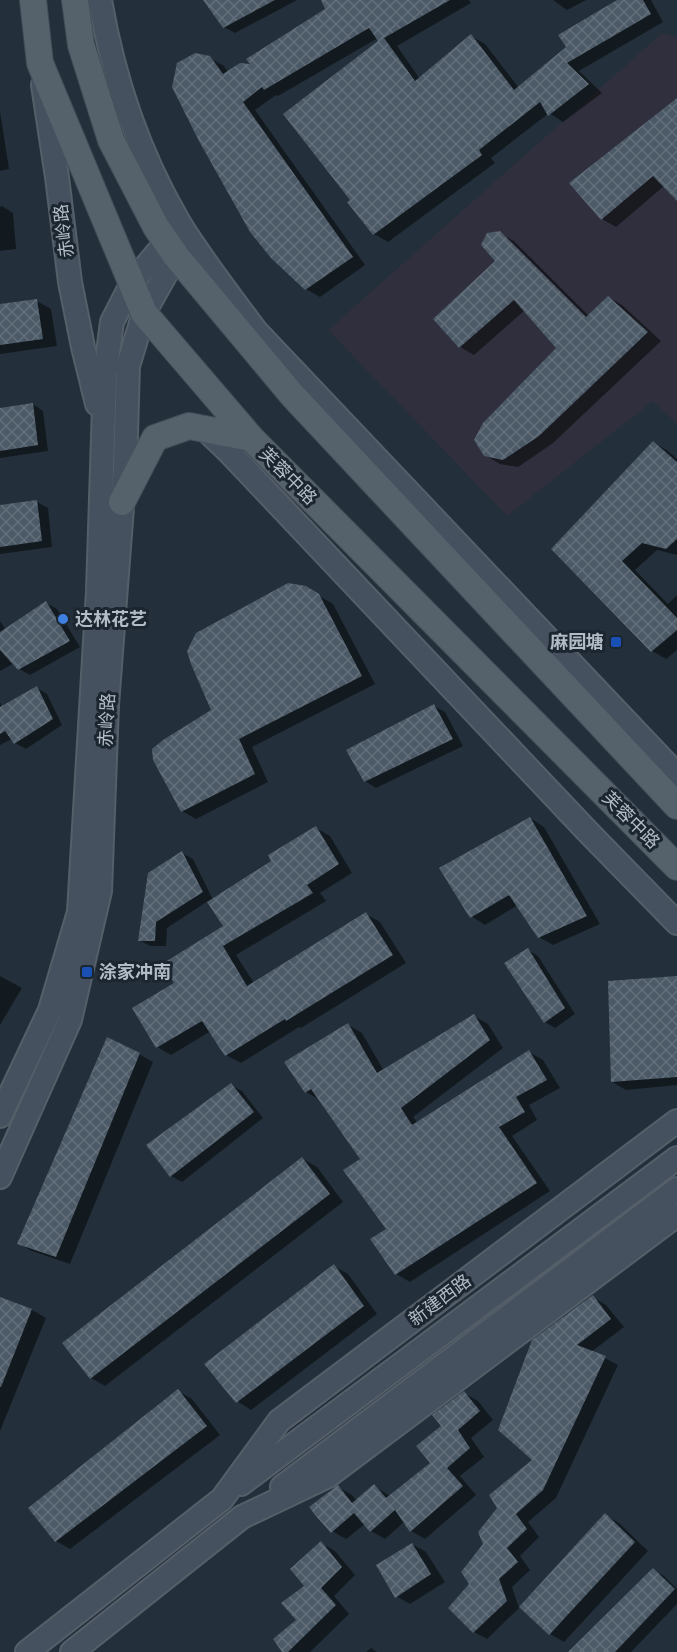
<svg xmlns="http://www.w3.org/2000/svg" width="677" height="1652" font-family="'Sofia Sans Condensed','Noto Sans SC',sans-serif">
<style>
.medical{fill:#2f2f3d}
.shadow{fill:#0007}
.building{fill:url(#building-cross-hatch)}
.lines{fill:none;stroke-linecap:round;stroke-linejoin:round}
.secondary-casing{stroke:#555f69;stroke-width:26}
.primary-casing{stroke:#434d57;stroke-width:28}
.secondary{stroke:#45515e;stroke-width:22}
.primary{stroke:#55616b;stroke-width:26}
.shop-dot{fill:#3f7fe0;stroke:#1c2630;stroke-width:2}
.transit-dot{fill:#1a4fb4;stroke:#1c2630;stroke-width:2}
.labels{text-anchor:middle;stroke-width:6;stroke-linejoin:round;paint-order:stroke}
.street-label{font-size:18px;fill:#b2bcc7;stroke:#1c2630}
.poi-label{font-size:18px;font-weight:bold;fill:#b2bcc7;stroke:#1c2630;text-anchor:start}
</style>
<defs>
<pattern id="building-cross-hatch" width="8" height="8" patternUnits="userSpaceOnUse" patternTransform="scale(1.5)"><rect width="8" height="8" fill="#4c5a67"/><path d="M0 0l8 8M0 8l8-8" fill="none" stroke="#63707b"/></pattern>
</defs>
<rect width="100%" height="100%" fill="#23303b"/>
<polygon class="medical" points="662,33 677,37 677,424 653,401 507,516 328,330"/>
<g class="shadow">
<polygon points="205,0 297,0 235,33 224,27"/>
<polygon points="322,0 469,0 471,3 397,46 420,79 471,36 485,44 519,88 620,0 651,0 663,22 579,71 602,93 563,122 549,113 491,158 495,163 388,242 374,234 349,202 352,200 380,41 378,38 278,96 276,95 255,110 365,265 320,297 306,289 210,58 224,66 228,72 253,67 327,9"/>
<polygon points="553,0 586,0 567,10"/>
<polygon points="677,100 677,199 664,186 616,227 602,219"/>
<polygon points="0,111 9,169 0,171"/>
<polygon points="2,206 13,213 16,249 0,251 0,207"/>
<polygon points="499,233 514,241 589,316 608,297 622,305 661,341 553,443 518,467 500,464 485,455 558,349 525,310 474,355 460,347 435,319 497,261"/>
<polygon points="37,301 51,309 57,346 0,354 0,305"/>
<polygon points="33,404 43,411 48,451 0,458 0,409"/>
<polygon points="654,443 668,451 677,459 677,555 657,550 635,570 668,604 677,595 677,650 666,659 652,651 553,549"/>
<polygon points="37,502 48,508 52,547 0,554 0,507"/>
<polygon points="306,588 333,604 375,684 252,747 268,782 196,819 182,811"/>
<polygon points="46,603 57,609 80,647 30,675 19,669 14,663 0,671 0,621 6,630"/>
<polygon points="37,688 47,694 62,725 26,749 15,743 12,739 0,745 0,702 2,707"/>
<polygon points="434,706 445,712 463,746 376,788 365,781"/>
<polygon points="530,818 544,827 600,924 553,945 539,937 518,905 485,925 471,916"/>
<polygon points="316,828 330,836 352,873 320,893 326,901 236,955 254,983 366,914 380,922 406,963 301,1028 299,1027 241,1063 226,1055 211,1031 171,1055 157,1047 134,1008 176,984 225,926 208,901 167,928 166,946 150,946 139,940 182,853 193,859 213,900 273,861"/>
<polygon points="528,950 538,956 575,1014 555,1028 545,1022"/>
<polygon points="0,976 22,988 0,1025"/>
<polygon points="677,978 677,1085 626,1090 612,1082"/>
<polygon points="474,1016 488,1024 503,1048 413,1117 418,1123 529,1052 543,1060 560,1088 529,1105 537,1120 512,1136 550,1191 410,1282 396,1274 388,1229 362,1159 320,1100 306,1092 348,1025 362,1033 384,1071"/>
<polygon points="139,1054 153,1062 70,1264 32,1251 18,1243"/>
<polygon points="231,1085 242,1091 263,1118 182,1182 171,1176"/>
<polygon points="303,1159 317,1167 343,1202 105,1386 91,1378"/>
<polygon points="334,1266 348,1274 377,1314 251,1410 237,1401"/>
<polygon points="593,1297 606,1305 624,1327 591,1352 605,1358 618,1365 556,1498 528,1522 539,1537 520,1556 530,1570 512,1587 519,1608 487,1639 474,1632 471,1584 485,1544 535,1460"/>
<polygon points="0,1299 32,1310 46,1318 0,1431"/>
<polygon points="178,1391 192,1399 220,1435 70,1549 56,1541"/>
<polygon points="464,1393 478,1401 493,1420 471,1438 484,1457 460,1476 476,1495 425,1539 411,1531 404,1522 385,1539 371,1531 365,1524 346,1539 332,1531 338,1487 352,1495 357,1501 374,1486 390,1496 432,1463 444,1427"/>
<polygon points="605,1515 619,1523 648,1551 564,1642 550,1634"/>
<polygon points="321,1543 335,1551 355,1575 334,1596 349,1614 310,1652 284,1652 298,1620 306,1586"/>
<polygon points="412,1544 426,1552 445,1582 410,1604 396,1596"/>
<polygon points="653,1570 664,1576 677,1589 677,1604 631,1652 570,1652"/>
<polygon points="371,1648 377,1652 366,1652"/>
</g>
<g class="building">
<polygon points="203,0 275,0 223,28"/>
<polygon points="321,0 450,0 384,38 415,81 471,34 514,90 566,47 558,35 617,0 643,0 651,14 567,63 589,84 548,116 540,102 479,150 482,155 373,235 347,202 350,200 283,114 378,41 369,28 264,90 262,87 243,102 353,257 305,290 271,258 250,232 199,141 172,87 177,63 195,53 210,56 223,74 240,63 250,64 246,59 325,9"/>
<polygon points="677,98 677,201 653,176 601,220 569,183"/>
<polygon points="500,231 586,317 608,296 648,332 539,436 503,460 484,456 474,440 483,423 556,348 514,300 459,348 433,319 495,261 481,245 487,233"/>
<polygon points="37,299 43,339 0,345 0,304"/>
<polygon points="33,403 38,445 0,451 0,408"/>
<polygon points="653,441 677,462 677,539 666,549 642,543 622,561 677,618 677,630 651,652 551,549"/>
<polygon points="37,500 42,541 0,547 0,505"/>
<polygon points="288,583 306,586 319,594 362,676 239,739 255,774 181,812 153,760 152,749 163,740 211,710 191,664 187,651 196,633"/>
<polygon points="46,601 70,641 18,670 0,650 0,632"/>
<polygon points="37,686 53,719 14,744 5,731 0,734 0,707"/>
<polygon points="434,704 453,739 364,782 346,750"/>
<polygon points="530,817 587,916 538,938 509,895 470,918 439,868"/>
<polygon points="316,826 339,864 307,885 313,893 223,946 247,986 366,912 393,955 286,1021 285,1019 225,1056 202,1021 156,1048 132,1008 174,983 162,964 223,926 207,902 271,861 268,855"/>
<polygon points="182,851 203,892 156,922 155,941 138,941 148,873"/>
<polygon points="528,948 565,1008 544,1023 504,963"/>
<polygon points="677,976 677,1077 611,1082 608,981"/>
<polygon points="474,1014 490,1040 401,1108 412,1125 529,1050 547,1080 516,1097 525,1112 499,1127 537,1183 395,1275 370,1239 386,1229 343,1170 360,1159 311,1089 305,1093 284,1062 348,1023 377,1073"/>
<polygon points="107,1037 140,1053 56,1257 17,1244"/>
<polygon points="231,1083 254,1112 170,1177 146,1145"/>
<polygon points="302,1157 330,1194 90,1379 62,1343"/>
<polygon points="334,1264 364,1306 236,1403 204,1364"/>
<polygon points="593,1295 611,1319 577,1345 606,1356 543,1490 516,1514 527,1529 507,1548 518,1562 499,1579 507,1601 473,1633 448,1608 469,1584 461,1572 483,1544 478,1532 497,1508 489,1495 532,1460 498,1430 532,1340"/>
<polygon points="0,1297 32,1309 1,1387 0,1387"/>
<polygon points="178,1389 207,1426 55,1542 28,1508"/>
<polygon points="464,1391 480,1411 458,1430 470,1448 447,1468 463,1486 410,1532 395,1510 370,1532 354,1513 331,1533 316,1516 309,1507 338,1485 352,1503 374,1484 386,1498 430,1463 416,1446 441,1426 432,1415"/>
<polygon points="605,1513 635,1542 549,1635 519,1607"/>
<polygon points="321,1541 342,1567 321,1588 336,1605 288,1652 282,1652 273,1639 296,1620 281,1603 304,1586 290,1569"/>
<polygon points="412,1543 431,1574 395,1598 376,1565"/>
<polygon points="653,1568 675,1589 615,1652 568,1652"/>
</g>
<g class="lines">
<defs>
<g id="secondary">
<path d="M100,0C113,76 139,153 177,219C183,230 190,240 197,250C216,278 236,304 256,331L677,775"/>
<polyline points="43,85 57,177 70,282 83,347 97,404"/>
<polyline points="206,430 228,451 589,833 677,923"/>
<polyline points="0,1116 50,1010 79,912 98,591 105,376 112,322 132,283 166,242"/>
<polyline points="0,1177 70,1020 100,891 107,705 125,468 128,366 144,313 176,256"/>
<polyline points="241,1484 677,1158"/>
<polyline points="282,1487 677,1189"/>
<polyline points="27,1652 222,1499 279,1421 677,1121"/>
<polyline points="72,1652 242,1517 328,1476 677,1215"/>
</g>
<g id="primary">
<polyline points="33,0 40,63 144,313 251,438 677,867"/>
<polyline points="75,0 81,45 111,140 156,227 176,256 293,396 677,806"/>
<polyline points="122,502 155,438 189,426 251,438"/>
</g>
</defs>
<use href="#secondary" class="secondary-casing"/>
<use href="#primary" class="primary-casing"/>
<use href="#secondary" class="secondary"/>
<use href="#primary" class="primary"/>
</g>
<circle class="shop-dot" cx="63" cy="619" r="6"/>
<g class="transit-dot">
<rect x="610" y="636" width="12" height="12" rx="3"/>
<rect x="81" y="966" width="12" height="12" rx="3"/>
</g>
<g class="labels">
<g class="street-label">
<text transform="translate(64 231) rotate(-97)" y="6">赤岭路</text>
<text transform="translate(288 476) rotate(45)" y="6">芙蓉中路</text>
<text transform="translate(107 720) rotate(-87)" y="6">赤岭路</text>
<text transform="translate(631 820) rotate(45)" y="6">芙蓉中路</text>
<text transform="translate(440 1300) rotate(-37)" y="6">新建西路</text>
</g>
<g class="poi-label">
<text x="75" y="625">达林花艺</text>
<text x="604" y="648" text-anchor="end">麻园塘</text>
<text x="99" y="978">涂家冲南</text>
</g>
</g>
</svg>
